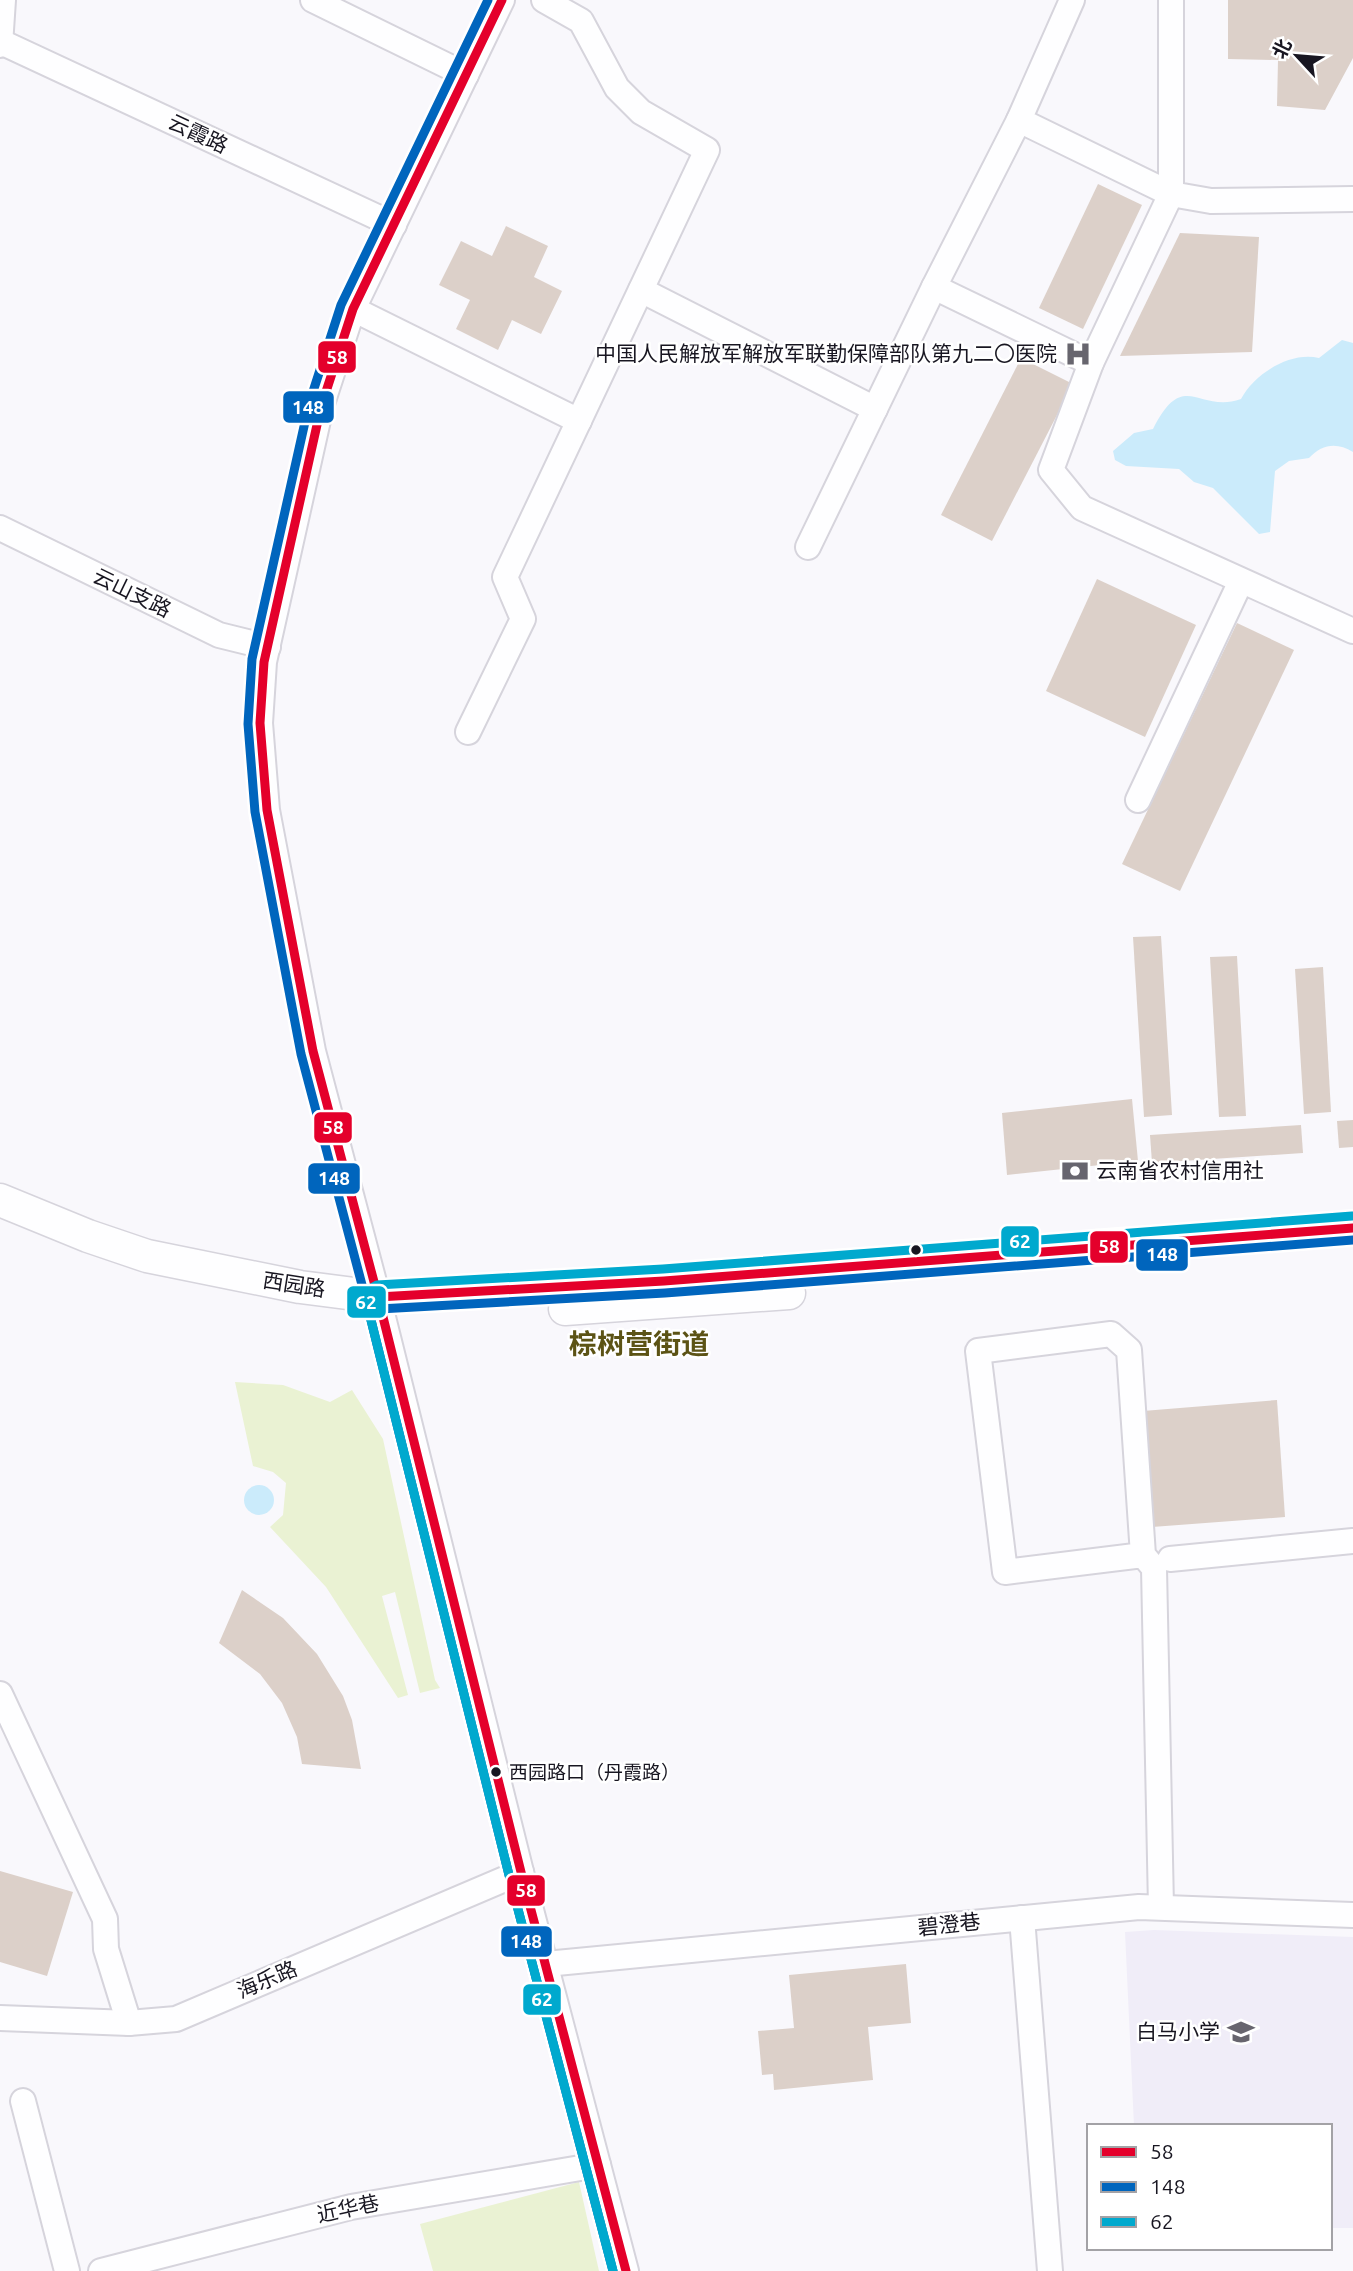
<svg xmlns="http://www.w3.org/2000/svg" width="1353" height="2271" font-family="Ubuntu,'Noto Sans SC',sans-serif">
<style>
.education{fill:#f0edf8}
.green{fill:#eaf2d3}
.water{fill:#cbebfb}
.building{fill:#dcd0c9}
.lines{fill:none;stroke-linecap:round;stroke-linejoin:round}
.minor-casing{stroke:#d6d4dc;stroke-width:28}
.major-casing{stroke:#d6d4dc;stroke-width:35}
.minor{stroke:#fefeff;stroke-width:24}
.major{stroke:#fefeff;stroke-width:32}
.bus-1-casing{stroke:#fff;stroke-width:14}
.bus-2-casing{stroke:#fff;stroke-width:14}
.bus-3-casing{stroke:#fff;stroke-width:14}
.bus-1{stroke:#e4002b;stroke-width:9}
.bus-2{stroke:#0065bd;stroke-width:9}
.bus-3{stroke:#00a9ce;stroke-width:9}
.bus-dot{fill:#181621;stroke:#fff;stroke-width:2.5}
.labels{text-anchor:middle;stroke-width:5;stroke-linejoin:round;paint-order:stroke}
.bus-label{font-size:19px;fill:#181621;stroke:#fff;text-anchor:start}
.street-label{font-size:21px;fill:#181621;stroke:#fff}
.poi-label{font-size:21px;fill:#181621;stroke:#fff;text-anchor:end}
.district-label{font-size:28px;font-weight:bold;fill:#5c5315;stroke:#fff}
.line-badge{stroke:#fff;stroke-width:2.5}
.badge-label{font-size:19px;text-anchor:middle;font-weight:bold;fill:#fff}
</style>
<rect width="100%" height="100%" fill="#f9f8fc"/>
<polygon class="education" points="1154,1930 1353,1937 1353,2228 1330,2228 1330,2126 1134,2126 1125,1932"/>
<g class="green">
<polygon points="235,1382 283,1385 330,1402 352,1390 383,1439 435,1680 440,1688 420,1693 395,1592 382,1596 408,1695 398,1698 326,1587 270,1527 283,1515 286,1483 273,1472 253,1466"/>
<polygon points="579,2182 599,2271 433,2271 420,2224"/>
</g>
<g class="water">
<path d="M1342,340L1353,343V452C1337,442 1322,444 1309,458L1289,461L1275,471L1270,532L1259,534L1213,488L1194,482L1179,469L1126,466L1115,460L1113,451L1134,433L1153,429C1184,367 1198,414 1241,399C1254,374 1290,351 1319,358Z"/>
<circle cx="259" cy="1500" r="15"/>
</g>
<g class="building">
<polygon points="1228,0 1353,0 1353,58 1325,110 1277,106 1278,60 1228,59"/>
<polygon points="1098,184 1142,205 1083,329 1039,308"/>
<polygon points="506,226 548,246 534,277 562,291 541,334 512,320 498,350 456,329 470,300 439,285 461,241 492,256"/>
<polygon points="1180,233 1259,237 1252,352 1120,356"/>
<polygon points="1021,358 1073,384 992,541 941,515"/>
<polygon points="1097,579 1196,625 1145,737 1046,691"/>
<polygon points="1237,623 1294,650 1180,891 1122,864"/>
<polygon points="1161,936 1172,1115 1144,1117 1133,937"/>
<polygon points="1237,956 1246,1116 1219,1117 1210,957"/>
<polygon points="1323,967 1331,1112 1304,1114 1295,969"/>
<polygon points="1132,1099 1138,1161 1007,1175 1002,1113"/>
<polygon points="1353,1120 1353,1147 1339,1148 1337,1121"/>
<polygon points="1301,1125 1303,1153 1152,1163 1150,1135"/>
<polygon points="1277,1400 1285,1517 1152,1527 1143,1411"/>
<polygon points="242,1590 283,1618 317,1654 343,1696 352,1720 361,1769 302,1764 297,1737 282,1703 260,1674 219,1643"/>
<polygon points="0,1871 73,1892 47,1976 0,1962"/>
<polygon points="906,1964 911,2023 868,2027 873,2080 774,2090 773,2074 762,2075 758,2031 794,2028 789,1975"/>
</g>
<g class="lines">
<defs>
<g id="minor">
<polyline points="313,0 466,75"/>
<polyline points="502,0 353,309 321,407 264,662 260,723 267,810 313,1051 378,1297 521,1872 626,2271"/>
<polyline points="1072,0 1019,120 1171,194 1091,363 1051,470 1082,508 1353,631"/>
<polyline points="1171,0 1171,194 1211,201 1353,199"/>
<polyline points="1,42 394,225"/>
<polyline points="0,45 3,0"/>
<polyline points="1019,120 934,287 1091,363"/>
<polyline points="641,290 875,409"/>
<polyline points="353,309 579,421"/>
<polyline points="0,528 219,635 268,647"/>
<polyline points="808,547 934,287"/>
<polyline points="468,732 523,619 505,577 707,150 641,112 617,88 581,21 544,0"/>
<polyline points="1138,800 1241,581"/>
<polyline points="1143,1555 1005,1572 978,1351 1111,1334 1129,1350 1143,1555 1154,1568 1161,1907"/>
<polyline points="1170,1559 1353,1541"/>
<polyline points="0,1694 105,1919 106,1949 129,2023"/>
<polyline points="1022,1918 1050,2271"/>
<polyline points="546,1964 1139,1907 1353,1915"/>
<polyline points="0,2018 129,2023 176,2019 521,1872"/>
<polyline points="23,2101 67,2271"/>
<polyline points="101,2271 351,2207 598,2165"/>
</g>
<g id="major">
<polyline points="0,1200 88,1236 147,1256 300,1287 378,1297 664,1281 1353,1228"/>
<polyline points="565,1309 789,1293"/>
</g>
</defs>
<use href="#minor" class="minor-casing"/>
<use href="#major" class="major-casing"/>
<use href="#minor" class="minor"/>
<use href="#major" class="major"/>
<defs>
<g id="bus-1">
<polyline points="502,0 353,309 321,407 264,662 260,723 267,810 313,1051 378,1297 521,1872 626,2271"/>
<polyline points="378,1297 664,1281 1353,1228"/>
</g>
<g id="bus-2">
<polyline points="488,0 341,305 309,404 252,659 248,724 255,812 301,1054 366,1300 509,1875 613,2271"/>
<polyline points="379,1309 665,1293 1353,1240"/>
</g>
<polyline id="bus-3" points="613,2271 509,1875 366,1300 368,1290 377,1285 663,1269 1352,1216"/>
</defs>
<use href="#bus-1" class="bus-1-casing"/>
<use href="#bus-2" class="bus-2-casing"/>
<use href="#bus-3" class="bus-3-casing"/>
<use href="#bus-1" class="bus-1"/>
<use href="#bus-2" class="bus-2"/>
<use href="#bus-3" class="bus-3"/>
</g>
<defs>
<symbol id="hospital-bare" viewBox="-9 -9 18 18"><path d="M-5-5h3v3.5h4V-5h3V5h-3V1.5h-4V5h-3Z" fill="#67656e" stroke="#fff" stroke-width="2.5" paint-order="stroke"/></symbol>
<symbol id="bank-bare" viewBox="-9 -9 18 18"><path d="M-6-4H6V4H-6ZM0-2.3a2.3 2.3 0 1 0 0 4.6a2.3 2.3 0 1 0 0-4.6Z" fill="#67656e" stroke="#fff" stroke-width="2.5" paint-order="stroke"/></symbol>
<symbol id="school-bare" viewBox="-9 -9 18 18"><path d="M0-5L7-2L0 1L-7-2ZM-4 1L0 2.5L4 1V4Q0 6-4 4Z" fill="#67656e" stroke="#fff" stroke-width="2.5" paint-order="stroke"/></symbol>
</defs>
<g fill-rule="evenodd">
<use href="#hospital-bare" x="1059" y="335" width="38" height="38"/>
<use href="#bank-bare" x="1056" y="1152" width="38" height="38"/>
<use href="#school-bare" x="1222" y="2013" width="38" height="38"/>
</g>
<g class="bus-dot">
<circle cx="916" cy="1250" r="6"/>
<circle cx="496" cy="1772" r="6"/>
</g>
<g class="labels">
<g class="bus-label">
<text x="509" y="1779">西园路口（丹霞路）</text>
</g>
<g class="street-label">
<text transform="translate(198 134) rotate(25)" y="7">云霞路</text>
<text transform="translate(132 593) rotate(26)" y="7">云山支路</text>
<text transform="translate(294 1285) rotate(9)" y="7">西园路</text>
<text transform="translate(949 1925) rotate(-6)" y="7">碧澄巷</text>
<text transform="translate(267 1980) rotate(-23)" y="7">海乐路</text>
<text transform="translate(348 2209) rotate(-12)" y="7">近华巷</text>
</g>
<g class="poi-label">
<text x="1057" y="361">中国人民解放军解放军联勤保障部队第九二〇医院</text>
<text x="1096" y="1178" text-anchor="start">云南省农村信用社</text>
<text x="1220" y="2039">白马小学</text>
</g>
<g class="district-label">
<text x="639" y="1354">棕树营街道</text>
</g>
</g>
<g class="line-badge">
<rect x="317" y="340" width="40" height="34" rx="7" fill="#e4002b"/>
<rect x="282" y="390" width="53" height="34" rx="7" fill="#0065bd"/>
<rect x="313" y="1111" width="40" height="33" rx="7" fill="#e4002b"/>
<rect x="307" y="1162" width="54" height="33" rx="7" fill="#0065bd"/>
<rect x="1000" y="1225" width="40" height="33" rx="7" fill="#00a9ce"/>
<rect x="1089" y="1230" width="40" height="34" rx="7" fill="#e4002b"/>
<rect x="1135" y="1238" width="54" height="34" rx="7" fill="#0065bd"/>
<rect x="346" y="1285" width="41" height="34" rx="7" fill="#00a9ce"/>
<rect x="506" y="1874" width="40" height="33" rx="7" fill="#e4002b"/>
<rect x="500" y="1925" width="53" height="33" rx="7" fill="#0065bd"/>
<rect x="522" y="1983" width="40" height="33" rx="7" fill="#00a9ce"/>
</g>
<g class="badge-label">
<text x="337" y="364">58</text>
<text x="308" y="414">148</text>
<text x="333" y="1134">58</text>
<text x="334" y="1185">148</text>
<text x="1020" y="1248">62</text>
<text x="1109" y="1253">58</text>
<text x="1162" y="1261">148</text>
<text x="366" y="1309">62</text>
<text x="526" y="1897">58</text>
<text x="526" y="1948">148</text>
<text x="542" y="2006">62</text>
</g>
<rect x="1087" y="2124" width="245" height="126" fill="#ffffff" stroke="#a3a2a6" stroke-width="2"/>
<rect x="1101" y="2147" width="35" height="10" fill="#e4002b" stroke="#a3a2a6" stroke-width="2"/>
<text x="1150" y="2159" font-size="21" fill="#181621">58</text>
<rect x="1101" y="2182" width="35" height="10" fill="#0065bd" stroke="#a3a2a6" stroke-width="2"/>
<text x="1150" y="2194" font-size="21" fill="#181621">148</text>
<rect x="1101" y="2217" width="35" height="10" fill="#00a9ce" stroke="#a3a2a6" stroke-width="2"/>
<text x="1150" y="2229" font-size="21" fill="#181621">62</text>
<g transform="translate(1297 56) rotate(296)" stroke="#ffffff" stroke-width="5" paint-order="stroke">
<path d="M0-5L12 26L0 18L-12 26Z" fill="#181621"/>
<text y="-10" font-size="19" font-weight="bold" text-anchor="middle" fill="#181621">北</text>
</g>
</svg>
